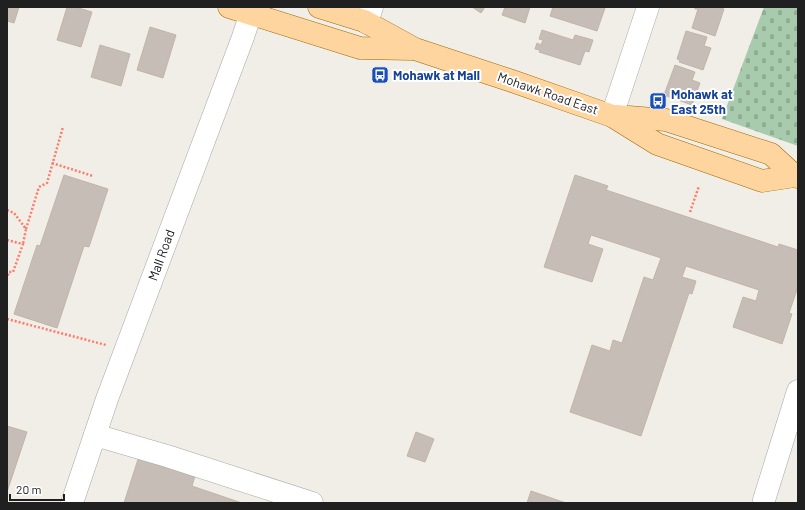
<svg xmlns="http://www.w3.org/2000/svg" width="805" height="510" font-family="Barlow,sans-serif">
<style>
.cemetery{fill:url(#cemetery-stones)}
.building{fill:#c6bdb6;stroke:#c3b4a8}
.lines{fill:none;stroke-linecap:round;stroke-linejoin:round}
.minor-casing{stroke:#a7a7a7;stroke-width:23}
.major-casing{stroke:#9d6800;stroke-width:23}
.path{stroke:#fe7a6b;stroke-width:2.5;stroke-dasharray:2 2;stroke-linecap:butt}
.minor{stroke:#fff;stroke-width:22}
.major{stroke:#fed59e;stroke-width:22}
.labels{text-anchor:middle;stroke-width:4;stroke-linejoin:round;paint-order:stroke}
.transit-label{font-size:13px;font-weight:bold;fill:#164399;stroke:#fff;text-anchor:start}
.street-label{font-size:13px;fill:#202020;stroke:#fff}
</style>
<defs>
<pattern id="cemetery-stones" width="16" height="16" patternUnits="userSpaceOnUse"><rect width="16" height="16" fill="#a7cbac"/><path d="M2 7V4a2 2 0 0 1 4 0v3zM10 15v-3a2 2 0 0 1 4 0v3z" fill="#8fae94"/></pattern>
</defs>
<rect width="100%" height="100%" fill="#f1eee7"/>
<polygon class="cemetery" points="764,7 795,7 798,8 798,146 722,119"/>
<g class="building">
<polygon points="7,7 19,7 14,23 7,21"/>
<polygon points="67,7 75,7 92,12 81,47 57,40"/>
<polygon points="472,7 485,7 481,13"/>
<polygon points="505,7 530,7 525,23 502,15"/>
<polygon points="553,7 602,7 605,8 597,31 550,16"/>
<polygon points="695,7 717,7 724,9 715,36 692,28 698,9 695,9"/>
<polygon points="150,27 176,35 163,78 137,70"/>
<polygon points="542,30 573,40 575,35 593,40 589,52 585,51 580,65 539,52 540,50 535,49 537,43 541,45 543,40 539,39"/>
<polygon points="686,31 707,37 704,46 711,48 703,70 679,62 680,60 677,59"/>
<polygon points="100,45 130,54 121,86 91,77"/>
<polygon points="675,65 695,72 692,80 700,83 692,105 664,95"/>
<polygon points="64,175 108,189 89,247 84,246 57,328 14,314 37,245 40,246"/>
<polygon points="575,175 608,186 606,190 778,247 779,244 798,250 798,287 789,313 792,314 782,344 733,327 743,297 756,301 759,290 686,266 682,277 696,281 692,294 689,293 641,436 570,412 592,345 610,351 613,340 622,343 644,277 653,280 661,258 591,235 588,244 603,249 592,282 544,267"/>
<polygon points="7,426 27,432 7,492"/>
<polygon points="416,432 434,439 425,462 407,456"/>
<polygon points="139,456 195,476 192,486 242,503 124,503"/>
<polygon points="531,491 566,503 527,503"/>
</g>
<g class="lines">
<defs>
<g id="minor">
<polyline points="367,23 372,7"/>
<polyline points="612,116 648,7"/>
<polyline points="95,435 167,456 312,503"/>
<polyline points="764,500 798,391"/>
<polyline points="72,503 107,399 243,37 253,7"/>
</g>
<g id="major">
<polyline points="229,7 360,48 411,49"/>
<polyline points="319,7 364,21 415,49 512,81 612,116 657,144 762,181 795,176"/>
<polyline points="616,116 666,120 771,154 795,176 798,177"/>
</g>
</defs>
<use href="#minor" class="minor-casing"/>
<use href="#major" class="major-casing"/>
<g class="path">
<polyline points="52,163 93,176"/>
<polyline points="7,210 14,213 26,229 23,244"/>
<polyline points="690,212 699,186"/>
<polyline points="26,229 39,187 47,183 63,127"/>
<polyline points="7,240 23,244 13,272 9,272 7,277"/>
<polyline points="7,319 106,345"/>
</g>
<use href="#minor" class="minor"/>
<use href="#major" class="major"/>
</g>
<defs>
<symbol id="bus-square" viewBox="-11 -11 22 22"><rect x="-9" y="-9" width="18" height="18" rx="4" fill="#1a4fb4" stroke="#fff"/><path d="M-5-6H5V4H4V6H2V4H-2V6H-4V4H-5ZM-3.5-4V0h7V-4ZM-3.5 1.2v1.5H-2V1.2ZM2 1.2v1.5H3.5V1.2Z" fill="#fff"/></symbol>
</defs>
<g fill-rule="evenodd">
<use href="#bus-square" x="370" y="65" width="20" height="20"/>
<use href="#bus-square" x="648" y="91" width="20" height="20"/>
</g>
<g class="labels">
<g class="transit-label">
<text x="393" y="80">Mohawk at Mall</text>
<text x="671" y="99">Mohawk at<tspan x="671" dy="15">East 25th</tspan></text>
</g>
<g class="street-label">
<text transform="translate(548 93) rotate(19)" y="5">Mohawk Road East</text>
<text transform="translate(161 255) rotate(-70)" y="5">Mall Road</text>
</g>
</g>
<rect width="805" height="510" fill="none" stroke="#202020" stroke-width="16"/>
<path d="M10 494v6h54v-6" fill="none" stroke="#202020" stroke-width="2"/>
<text x="16" y="494" font-size="12" fill="#202020" stroke="#ffffff" stroke-width="3" paint-order="stroke">20 m</text>
</svg>
